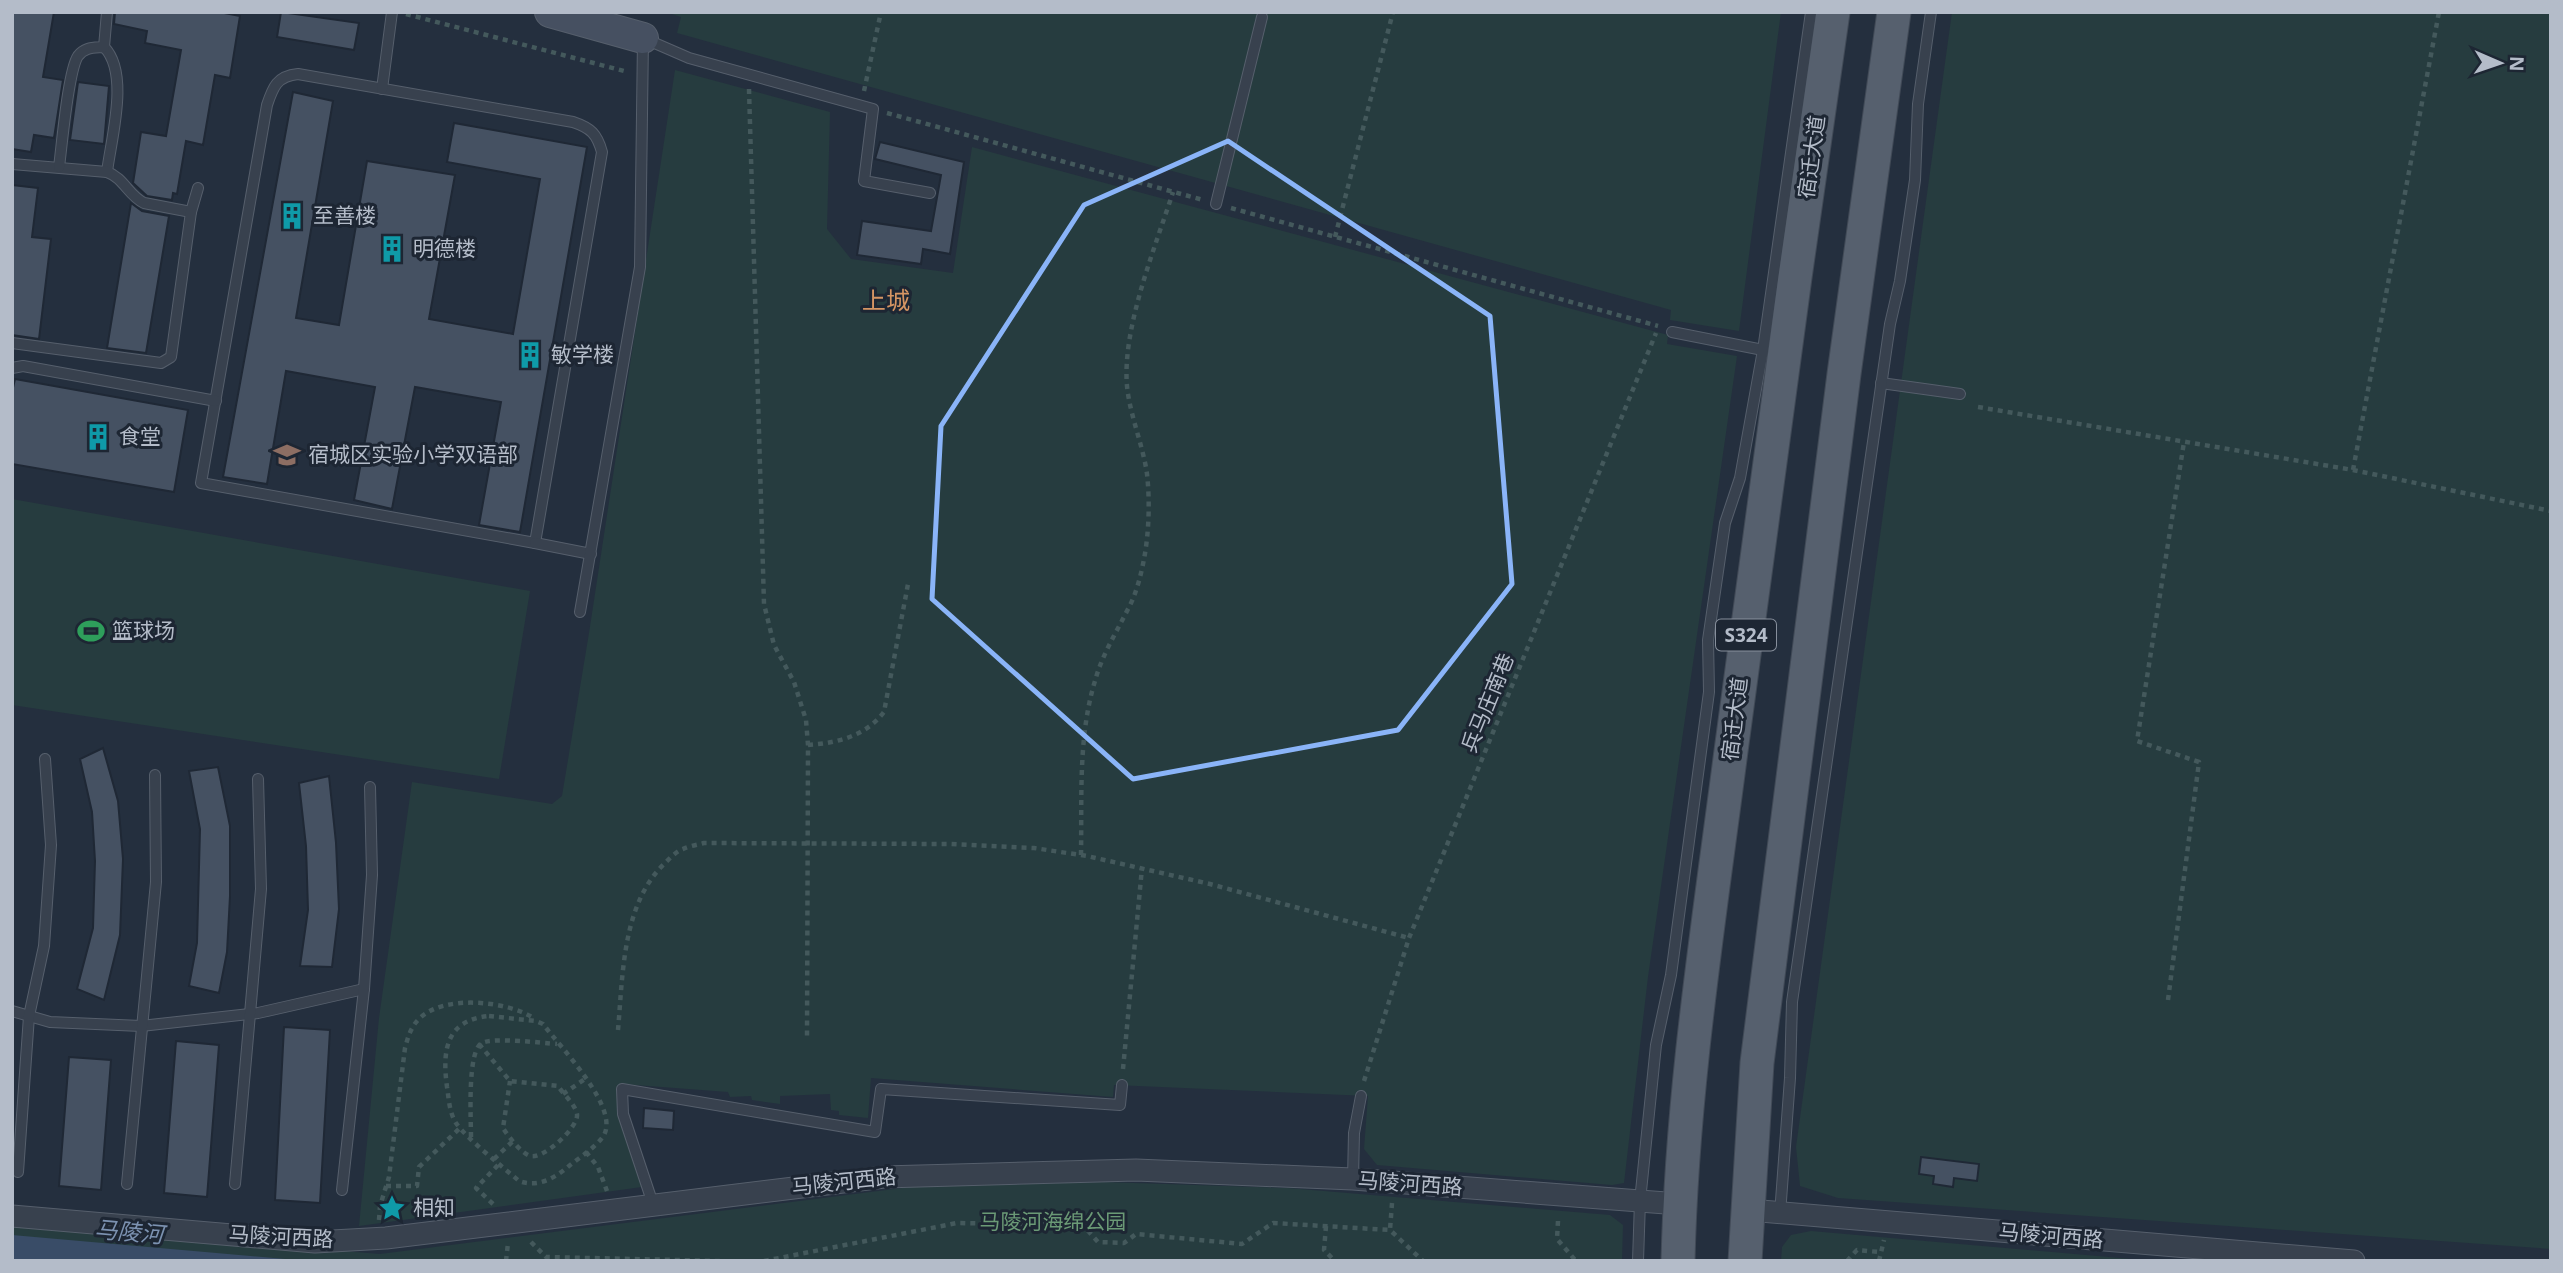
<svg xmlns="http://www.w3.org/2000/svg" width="2563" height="1273" font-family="'Noto Sans','Noto Sans SC',sans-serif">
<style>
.green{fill:#263c3f}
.water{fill:#394c67}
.building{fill:#455162;stroke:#1f2835;stroke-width:2}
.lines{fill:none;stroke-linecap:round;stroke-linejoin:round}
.lane-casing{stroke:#565f6c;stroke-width:12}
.street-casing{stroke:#565f6c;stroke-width:23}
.secondary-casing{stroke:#565f6c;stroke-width:32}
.primary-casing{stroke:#414a57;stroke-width:35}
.path{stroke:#44595c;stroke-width:4.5;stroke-dasharray:5 5;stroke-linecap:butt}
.lane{stroke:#38414e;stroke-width:10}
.street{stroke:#38414e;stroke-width:21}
.secondary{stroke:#465061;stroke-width:30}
.primary{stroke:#56606e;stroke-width:33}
.marked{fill:none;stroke:#8ab4f8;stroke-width:5;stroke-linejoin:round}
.labels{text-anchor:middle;stroke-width:6;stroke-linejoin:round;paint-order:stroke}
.shield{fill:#1d2633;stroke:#878f9c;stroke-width:2}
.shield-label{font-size:19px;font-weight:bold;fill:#b4bcc9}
.street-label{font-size:21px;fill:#b4bcc9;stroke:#1d2633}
.poi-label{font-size:21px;fill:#b4bcc9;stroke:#1d2633;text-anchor:start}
.park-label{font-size:21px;fill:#6b9a76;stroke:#1d2633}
.water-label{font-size:23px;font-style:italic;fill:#7c92b1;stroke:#1d2633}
.quarter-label{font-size:24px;fill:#d59563;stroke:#1d2633}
</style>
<rect width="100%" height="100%" fill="#242f3e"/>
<g class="green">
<polygon points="666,12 1781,12 1739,331 1670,320 1671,310 677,33 681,17"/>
<polygon points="1952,12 2551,12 2551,1249 1838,1198 1800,1186 1796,1147"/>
<polygon points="675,70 830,112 827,229 851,259 953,273 972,147 1668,335 1667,344 1737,356 1648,977 1624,1183 1612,1185 1377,1165 1364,1149 1368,1096 1114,1085 1113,1097 871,1078 868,1118 839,1115 839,1111 831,1110 830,1094 780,1096 780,1104 752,1100 751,1096 730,1097 728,1092 622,1084 642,1187 359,1226 379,1018 412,782 552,804 562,796 589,633"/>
<polygon points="12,499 530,591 499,779 12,705"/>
<polygon points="1103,1182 1288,1188 1610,1215 1623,1225 1622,1261 12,1261 12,1224 380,1254 910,1187"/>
<polygon points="1811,1231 2154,1261 1781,1261 1782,1247 1791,1235"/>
</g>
<polygon class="water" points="12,1235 308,1261 34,1261 12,1259"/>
<g class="building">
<polygon points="12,12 54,12 43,77 63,80 54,138 34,135 31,152 12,149"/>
<polygon points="115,12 219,12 240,16 230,78 215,75 203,145 186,141 177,194 173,193 172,200 147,196 133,183 141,132 166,136 181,50 145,43 147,31 114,24"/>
<polygon points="281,12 359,23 354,50 277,37"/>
<polygon points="78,82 109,86 104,144 70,140"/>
<polygon points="293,92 333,101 296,318 339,325 367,161 455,175 429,319 513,334 540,179 447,162 454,123 587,147 520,532 479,525 501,402 415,387 392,509 354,500 375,387 286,371 267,484 223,477"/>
<polygon points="880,142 964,162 950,254 923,249 921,264 857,255 862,221 931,231 941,175 875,159"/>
<polygon points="12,185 38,188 32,237 51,239 39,339 12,335"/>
<polygon points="131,203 142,211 169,216 146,353 107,348"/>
<polygon points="15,379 188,410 174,492 12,464 12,392"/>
<polygon points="103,748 118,801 123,859 120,935 104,1000 77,989 93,928 95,861 92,812 80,759"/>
<polygon points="218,767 230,826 230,896 227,952 219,993 189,986 197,943 200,829 189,771"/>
<polygon points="329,776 336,843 339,909 332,967 300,966 308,910 306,846 299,783"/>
<polygon points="284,1027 330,1030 320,1203 275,1200"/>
<polygon points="176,1041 219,1045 207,1197 164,1193"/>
<polygon points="69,1057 111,1060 101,1190 59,1186"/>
<polygon points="644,1108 674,1111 673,1130 643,1128"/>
<polygon points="1921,1157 1979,1164 1977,1181 1954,1178 1953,1187 1933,1184 1934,1176 1919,1174"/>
</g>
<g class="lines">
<defs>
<g id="lane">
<path d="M104,47C130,73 111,139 107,172"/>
<path d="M298,74L573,122C591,128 597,134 602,152L535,543L201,483L267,105C273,87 277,76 298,74Z"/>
<polyline points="382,89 392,12"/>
<path d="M12,164L107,172C124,178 128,195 144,203L191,212"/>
<path d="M59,167C62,145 68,71 78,56C85,47 93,48 104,47L107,12"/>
<polyline points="1216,204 1262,17"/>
<polyline points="1672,332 1763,350"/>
<polyline points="12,343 161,363 171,357 191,212 198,188"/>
<polyline points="12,368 23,366 216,401"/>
<polyline points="1881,383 1960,394"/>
<polyline points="535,543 591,554"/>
<polyline points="580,612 640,267 643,38 689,58 873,109 864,181 930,193"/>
<polyline points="12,1011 50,1022 141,1026 258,1013 364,989"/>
<polyline points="18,1172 29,1016 44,946 51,845 45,759"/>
<polyline points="1353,1179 1354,1133 1361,1096"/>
<polyline points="127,1184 156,882 155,775"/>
<polyline points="235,1184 261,889 258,779"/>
<polyline points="342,1190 364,989 372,875 370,787"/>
<polyline points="653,1204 623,1114 622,1089 875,1132 881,1089 1120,1105 1122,1085"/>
<polyline points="1780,1214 1790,1078 1792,1002 1890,324 1900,281 1915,180 1918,104 1931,12"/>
<polyline points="1638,1261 1640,1201 1656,1045 1671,975 1709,692 1708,640 1725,523 1740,478 1763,350 1811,12"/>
</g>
<g id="street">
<polyline points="1749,1210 2354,1261"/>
<polyline points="12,1216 315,1242 386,1238 884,1177 1136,1170 1353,1179 1679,1204"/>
</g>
<polyline id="secondary" points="550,12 643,38"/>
<g id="primary">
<path d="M1678,1261C1682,1090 1709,921 1731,751C1763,505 1797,258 1833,12"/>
<polyline points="1745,1261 1757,1063 1844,374 1894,12"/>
</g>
</defs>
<use href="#lane" class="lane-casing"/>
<use href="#street" class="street-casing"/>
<use href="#secondary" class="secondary-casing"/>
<use href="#primary" class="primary-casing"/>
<g class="path">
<polyline points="406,14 628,72"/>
<polyline points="749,89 764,604 774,645 794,682 806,720 808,745 807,1038"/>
<polyline points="864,91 881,12"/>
<polyline points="887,113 1203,200"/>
<polyline points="1231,208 1658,326"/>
<polyline points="1335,237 1393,12"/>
<polyline points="1978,407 2353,470 2551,511"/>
<polyline points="2353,470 2439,12"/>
<path d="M808,745C837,743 866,736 884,712L908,584"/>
<path d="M1081,855C1082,798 1078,736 1095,681C1102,655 1116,633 1128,609C1136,595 1141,575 1144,559C1149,533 1150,501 1147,474C1143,445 1130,416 1127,386C1122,328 1155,248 1173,192"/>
<polyline points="2168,1000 2199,762 2137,741 2184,442"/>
<path d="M489,1016L536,1021L543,1024C559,1046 624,1111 602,1138C593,1149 579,1158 569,1166C555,1178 538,1188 519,1181C503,1167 467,1139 456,1123C449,1112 449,1099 447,1087C442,1050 446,1020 489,1016Z"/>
<path d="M618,1030C623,974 622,903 666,862C671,857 677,851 683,849C689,846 697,845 704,843L950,844L1034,848L1087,856L1210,884L1409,938"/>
<path d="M479,1044L510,1081L558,1086C563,1094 575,1104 577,1114C579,1127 543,1160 530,1156C521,1153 508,1136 503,1128L510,1081"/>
<polyline points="1123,1069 1142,868"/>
<polyline points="1364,1081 1409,938 1656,333"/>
<polyline points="563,1094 585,1079"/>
<path d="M471,1137C471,1119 467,1050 482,1043C494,1037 542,1043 557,1044"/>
<polyline points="586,1152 598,1167 607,1191"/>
<polyline points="494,1159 513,1141"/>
<polyline points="386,1186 417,1186 419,1167 460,1128"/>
<polyline points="1392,1203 1390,1230 1423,1261"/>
<polyline points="493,1204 476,1188 499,1164"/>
<path d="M379,1220L380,1206L389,1177L405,1048C408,1037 411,1026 420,1018C445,994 509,1001 535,1019"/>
<polyline points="1558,1221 1557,1239 1576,1261"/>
<polyline points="1326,1226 1324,1250 1335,1261"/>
<polyline points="531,1242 546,1257 720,1261"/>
<polyline points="506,1261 508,1243"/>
<polyline points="764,1261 957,1223 1083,1225 1098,1242 1124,1243 1136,1234 1242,1244 1273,1223 1390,1230"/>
<polyline points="1847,1261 1857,1250 1879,1252"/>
<polyline points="1879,1261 1884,1240"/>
</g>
<use href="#lane" class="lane"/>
<use href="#street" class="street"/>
<use href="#secondary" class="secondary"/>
<use href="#primary" class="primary"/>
</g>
<path class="marked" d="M1228,141L1490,316L1512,584L1398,730L1133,779L932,599L941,426L1084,205Z"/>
<defs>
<symbol id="building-bare" viewBox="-9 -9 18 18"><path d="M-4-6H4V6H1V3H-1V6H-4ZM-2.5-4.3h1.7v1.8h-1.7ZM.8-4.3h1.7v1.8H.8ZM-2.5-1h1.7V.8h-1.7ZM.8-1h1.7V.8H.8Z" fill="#0f9aa8" stroke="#1d2633" stroke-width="2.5" paint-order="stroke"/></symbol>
<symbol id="school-bare" viewBox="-9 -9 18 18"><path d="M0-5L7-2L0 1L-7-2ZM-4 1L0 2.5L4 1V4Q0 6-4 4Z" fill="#8d6e63" stroke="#1d2633" stroke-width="2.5" paint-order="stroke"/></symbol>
<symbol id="stadium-bare" viewBox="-9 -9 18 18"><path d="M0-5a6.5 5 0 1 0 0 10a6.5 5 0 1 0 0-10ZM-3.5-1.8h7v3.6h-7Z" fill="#2e9e5b" stroke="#1d2633" stroke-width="2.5" paint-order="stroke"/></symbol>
<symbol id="sight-bare" viewBox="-9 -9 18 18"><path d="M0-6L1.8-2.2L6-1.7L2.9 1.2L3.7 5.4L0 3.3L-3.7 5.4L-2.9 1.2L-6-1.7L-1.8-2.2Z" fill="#0f9aa8" stroke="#1d2633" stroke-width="2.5" paint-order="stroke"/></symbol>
</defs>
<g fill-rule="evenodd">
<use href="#building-bare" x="273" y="197" width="38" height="38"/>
<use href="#building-bare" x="373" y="230" width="38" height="38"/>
<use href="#building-bare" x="511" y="336" width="38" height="38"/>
<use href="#building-bare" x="79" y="418" width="38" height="38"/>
<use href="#school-bare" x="268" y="436" width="38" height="38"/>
<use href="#stadium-bare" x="72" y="612" width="38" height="38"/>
<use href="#sight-bare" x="373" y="1189" width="38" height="38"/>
</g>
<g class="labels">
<rect class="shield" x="1716" y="619.5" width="60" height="31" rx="5"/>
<g class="shield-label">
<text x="1746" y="642">S324</text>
</g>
<g class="street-label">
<text transform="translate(1812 157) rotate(-82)" y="7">宿迁大道</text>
<text transform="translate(1488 703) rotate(-68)" y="7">兵马庄南巷</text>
<text transform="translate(1735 719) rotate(-83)" y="7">宿迁大道</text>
<text transform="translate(844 1182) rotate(-6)" y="7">马陵河西路</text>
<text transform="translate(1410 1184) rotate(4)" y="7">马陵河西路</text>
<text transform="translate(2051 1236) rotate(5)" y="7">马陵河西路</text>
<text transform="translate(281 1237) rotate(3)" y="7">马陵河西路</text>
</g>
<g class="poi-label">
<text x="313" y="223">至善楼</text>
<text x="413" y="256">明德楼</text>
<text x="551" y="362">敏学楼</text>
<text x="119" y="444">食堂</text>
<text x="308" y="462">宿城区实验小学双语部</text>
<text x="112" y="638">篮球场</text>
<text x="413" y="1215">相知</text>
</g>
<g class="park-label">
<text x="1053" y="1229">马陵河海绵公园</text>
</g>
<g class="water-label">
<text transform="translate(129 1232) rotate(5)" y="8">马陵河</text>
</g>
<g class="quarter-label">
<text x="886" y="309">上城</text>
</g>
</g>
<rect width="2563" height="1273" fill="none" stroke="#b4bcc9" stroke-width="28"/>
<g transform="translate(2500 63) rotate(92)" stroke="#1d2633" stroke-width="5" paint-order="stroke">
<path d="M0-5L12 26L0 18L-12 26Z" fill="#b4bcc9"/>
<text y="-10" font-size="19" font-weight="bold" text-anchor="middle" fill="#b4bcc9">N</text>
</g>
</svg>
